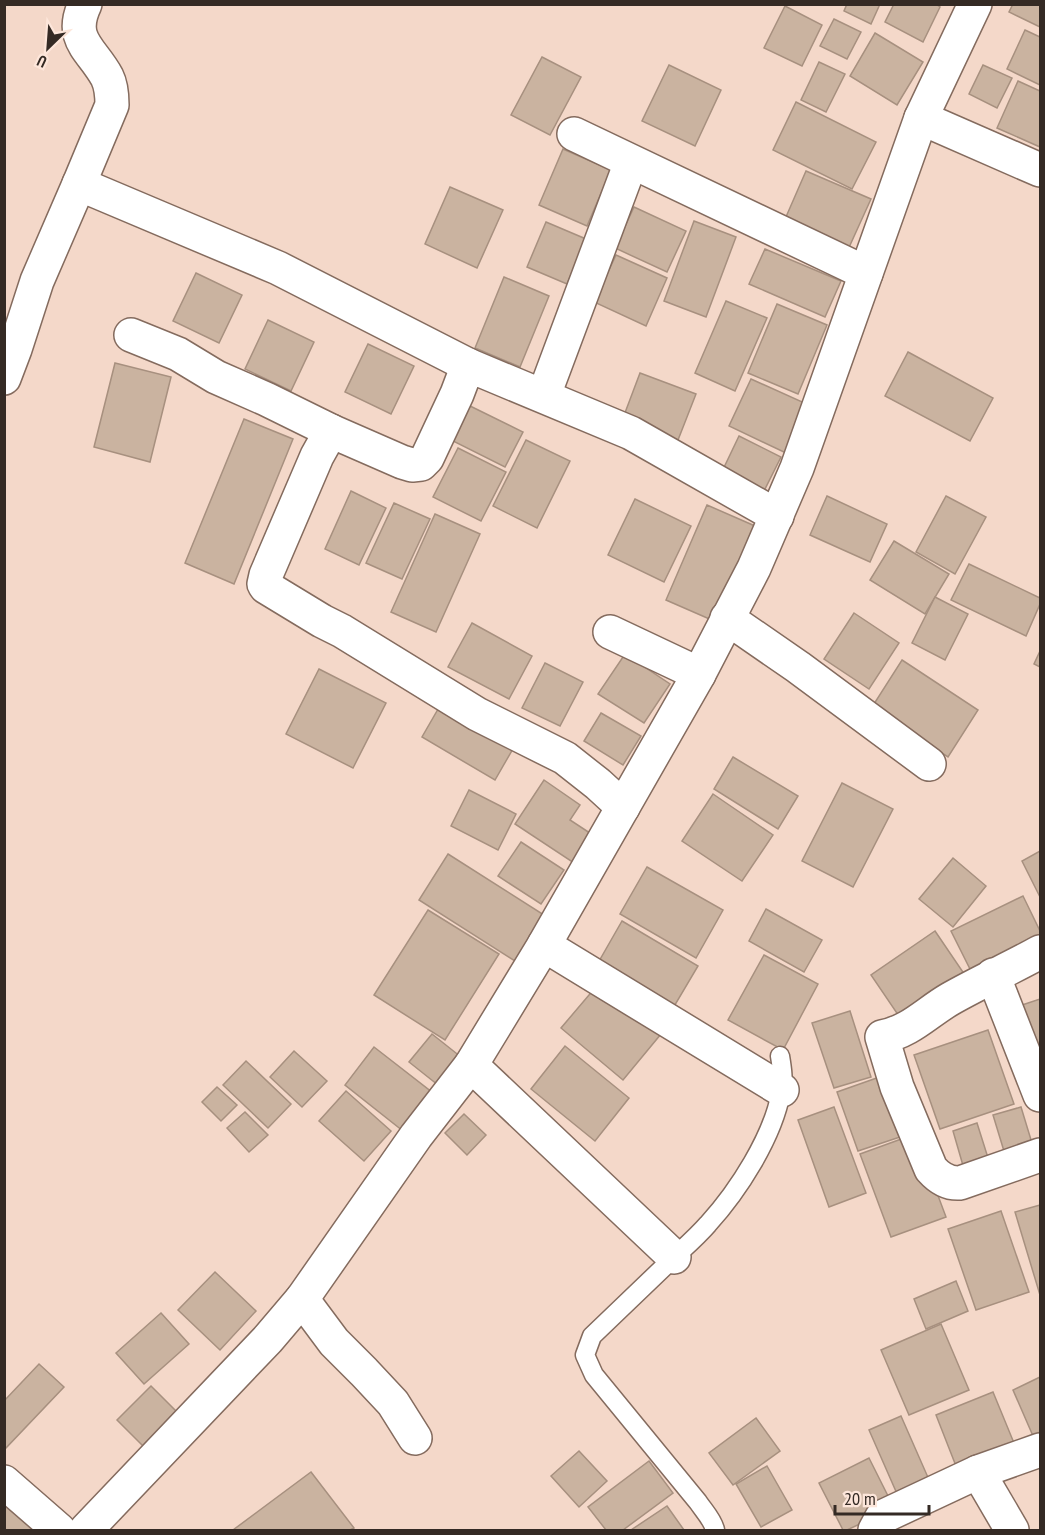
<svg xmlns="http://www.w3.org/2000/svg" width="1045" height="1535" font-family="'PT Sans Narrow',sans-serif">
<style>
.building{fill:#cab3a0;stroke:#a7907f;stroke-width:1.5}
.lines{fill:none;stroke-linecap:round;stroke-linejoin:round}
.lane-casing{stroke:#846b5e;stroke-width:21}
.street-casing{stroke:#846b5e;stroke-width:36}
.lane{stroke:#fff;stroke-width:18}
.street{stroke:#fff;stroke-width:33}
</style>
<rect width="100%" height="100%" fill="#f4d8c9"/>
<g class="building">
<polygon points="847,4 880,4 871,24 844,11"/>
<polygon points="894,4 936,4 940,7 923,42 885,22"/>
<polygon points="1013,4 1040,4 1040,27 1009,12"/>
<polygon points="785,6 822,25 802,66 764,48"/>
<polygon points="834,19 861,32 847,59 820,46"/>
<polygon points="1025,30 1040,37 1040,85 1007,69"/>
<polygon points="875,33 923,62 897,105 850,76"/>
<polygon points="542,57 581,77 550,135 511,115"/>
<polygon points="819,62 845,74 826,112 801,100"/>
<polygon points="669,65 721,90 695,146 642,121"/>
<polygon points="983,65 1012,78 997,108 969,94"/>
<polygon points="1018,81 1040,91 1040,147 997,128"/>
<polygon points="796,102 876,142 852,189 773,150"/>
<polygon points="563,149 611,170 587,226 539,205"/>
<polygon points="806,171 871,199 846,254 782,226"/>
<polygon points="450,187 503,210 477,268 425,244"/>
<polygon points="634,207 686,231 667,272 615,248"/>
<polygon points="694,221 736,237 706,317 664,301"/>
<polygon points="546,222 586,239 567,284 527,267"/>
<polygon points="765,249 841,281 825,317 749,284"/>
<polygon points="616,255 667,278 646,326 594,302"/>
<polygon points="196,273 242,295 219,343 173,321"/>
<polygon points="504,277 549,296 520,367 475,348"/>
<polygon points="726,301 767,318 735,391 695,373"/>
<polygon points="777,304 827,325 798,394 748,373"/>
<polygon points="268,320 314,342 291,391 245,369"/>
<polygon points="368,344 414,366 391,414 345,392"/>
<polygon points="908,352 993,398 970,441 885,396"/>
<polygon points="115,363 171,377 150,462 94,447"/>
<polygon points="640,373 696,394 678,440 623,418"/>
<polygon points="751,379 809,405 786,453 729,426"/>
<polygon points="464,403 523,432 505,467 447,438"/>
<polygon points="244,419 293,439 234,584 185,563"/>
<polygon points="739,436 781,457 759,501 718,480"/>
<polygon points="526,440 570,461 537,528 493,506"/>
<polygon points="458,448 506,472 481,521 433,497"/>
<polygon points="351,491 386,508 359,565 325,549"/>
<polygon points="827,496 887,524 870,562 810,535"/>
<polygon points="946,496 986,517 955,574 916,552"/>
<polygon points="635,499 691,526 664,582 608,555"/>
<polygon points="394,503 430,519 402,579 366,563"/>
<polygon points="707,505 755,526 714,621 666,600"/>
<polygon points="435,514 480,534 436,632 391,612"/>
<polygon points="894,541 949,574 925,614 870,580"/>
<polygon points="969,564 1040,598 1040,604 1026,636 951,600"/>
<polygon points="935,597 968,614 945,660 912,643"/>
<polygon points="854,613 899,643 869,689 824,659"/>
<polygon points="472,623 532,656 509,699 448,667"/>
<polygon points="1040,651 1040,667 1034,664"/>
<polygon points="625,654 670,684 644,723 598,694"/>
<polygon points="902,660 978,710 948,757 872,707"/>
<polygon points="545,663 583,682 560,726 522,708"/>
<polygon points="319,669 386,703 353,768 286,734"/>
<polygon points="441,704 514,747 495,780 422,737"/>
<polygon points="601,713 641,736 623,765 584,741"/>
<polygon points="733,757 798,796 778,829 714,789"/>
<polygon points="544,780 580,805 570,820 596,837 577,865 515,824"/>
<polygon points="842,783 893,809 853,887 802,861"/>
<polygon points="469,790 516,814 498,850 451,826"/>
<polygon points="713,794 773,835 742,881 682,841"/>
<polygon points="521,842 564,870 541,904 498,876"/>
<polygon points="1040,851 1040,897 1022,861"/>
<polygon points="448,854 544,915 515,961 419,900"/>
<polygon points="953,858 986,886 953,927 919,899"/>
<polygon points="647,867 723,910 696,958 620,914"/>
<polygon points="1023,896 1040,931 1040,948 975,979 951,931"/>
<polygon points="766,909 822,940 804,972 749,941"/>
<polygon points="428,910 499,954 445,1040 374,995"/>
<polygon points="622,921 698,966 669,1015 594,970"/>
<polygon points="935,931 969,981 905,1025 871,975"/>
<polygon points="764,955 818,984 783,1050 728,1020"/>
<polygon points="600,982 661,1034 623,1080 561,1028"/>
<polygon points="1040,999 1040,1064 1019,1006"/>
<polygon points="850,1011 871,1077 834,1088 812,1023"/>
<polygon points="988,1030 1014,1104 940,1129 914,1055"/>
<polygon points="432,1034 461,1057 438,1085 409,1062"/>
<polygon points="565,1046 629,1098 595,1141 531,1089"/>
<polygon points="374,1047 433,1093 403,1131 345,1085"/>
<polygon points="294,1051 327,1081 302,1107 270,1077"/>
<polygon points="246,1061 291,1104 268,1128 223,1085"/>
<polygon points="888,1074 909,1134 858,1151 837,1092"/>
<polygon points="217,1087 237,1105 221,1121 202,1102"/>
<polygon points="346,1091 391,1131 364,1161 319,1121"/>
<polygon points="834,1107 866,1193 829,1207 798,1120"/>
<polygon points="1021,1107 1035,1153 1007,1161 993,1115"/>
<polygon points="245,1112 268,1135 249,1152 227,1128"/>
<polygon points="464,1114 486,1135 467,1155 445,1133"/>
<polygon points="977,1123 989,1161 964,1169 953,1131"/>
<polygon points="915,1134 946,1217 891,1237 860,1154"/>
<polygon points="1040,1205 1040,1295 1015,1212"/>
<polygon points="1001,1211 1029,1292 976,1310 948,1229"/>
<polygon points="215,1272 256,1311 220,1350 178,1310"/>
<polygon points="956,1281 968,1311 926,1329 914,1299"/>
<polygon points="161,1313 189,1344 144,1384 116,1353"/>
<polygon points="941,1324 969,1390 909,1415 881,1350"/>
<polygon points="39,1364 64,1387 4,1450 4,1401"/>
<polygon points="1040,1377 1040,1432 1033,1436 1013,1390"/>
<polygon points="151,1386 182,1417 148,1451 117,1420"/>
<polygon points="993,1392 1014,1443 956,1466 936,1415"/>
<polygon points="901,1416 930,1482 898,1496 869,1430"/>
<polygon points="756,1418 780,1451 733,1485 709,1453"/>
<polygon points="579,1451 607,1481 579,1507 551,1476"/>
<polygon points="869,1458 894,1508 847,1530 843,1530 819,1483"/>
<polygon points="649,1461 673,1493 623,1530 606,1530 588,1507"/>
<polygon points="767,1466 792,1510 761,1527 736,1484"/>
<polygon points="311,1472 354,1528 350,1530 233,1530"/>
<polygon points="4,1492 36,1530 4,1530"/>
<polygon points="667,1506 684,1530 631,1530"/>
</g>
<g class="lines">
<defs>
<path id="lane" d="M715,1530C713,1520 704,1511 698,1502L594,1375L585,1355L592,1336C616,1313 641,1289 665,1266C679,1252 695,1239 708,1224C738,1191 773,1137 781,1092C784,1080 782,1068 780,1056"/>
<g id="street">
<polyline points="921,118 1040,170"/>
<polyline points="574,134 866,273"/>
<path d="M79,184L112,105C112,95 111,85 107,77C92,49 68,40 85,4"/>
<polyline points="131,335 178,354 216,377 266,399 331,431"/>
<polyline points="4,378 15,349 37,281 79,184 278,268 468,365"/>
<polyline points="544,395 631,162"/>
<polyline points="727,618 798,667 929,764"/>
<polyline points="610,632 699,674"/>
<polyline points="623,807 598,784 565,758 477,714 342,631 322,621 266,587 264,584 266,575 317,456 331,431 402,462 412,465 421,464 427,458 457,394 468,365 631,433 777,516"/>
<polyline points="544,945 782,1090"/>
<path d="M1040,952C1011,968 980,982 950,999C926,1013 911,1031 882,1037L897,1087L931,1169C939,1178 948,1184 960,1183L1040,1155"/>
<polyline points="993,975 1040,1095"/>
<polyline points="471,1065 674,1257"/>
<polyline points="302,1299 334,1342 364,1372 393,1403 415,1438"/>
<polyline points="978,1472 1012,1530"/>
<polyline points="4,1482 59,1530"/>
<polyline points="86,1530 268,1339 302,1299 416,1136 471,1065 544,945 699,674 754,568 797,468 921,118 975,4"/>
<polyline points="875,1530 882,1517 978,1472 1040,1450"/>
</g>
</defs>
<use href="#lane" class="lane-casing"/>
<use href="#street" class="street-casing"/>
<use href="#lane" class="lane"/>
<use href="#street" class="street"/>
</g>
<rect width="1045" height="1535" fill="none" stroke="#342a24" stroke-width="12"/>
<g transform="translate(48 48) rotate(205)" stroke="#fde6da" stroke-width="4.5" paint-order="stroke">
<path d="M0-4.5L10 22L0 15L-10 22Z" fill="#342a24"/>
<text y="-9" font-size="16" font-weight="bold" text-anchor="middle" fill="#342a24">U</text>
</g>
<path d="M835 1505v9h94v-9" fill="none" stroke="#342a24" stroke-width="3"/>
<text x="844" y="1505" font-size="18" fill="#342a24" stroke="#fde6da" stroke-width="4.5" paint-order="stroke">20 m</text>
</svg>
